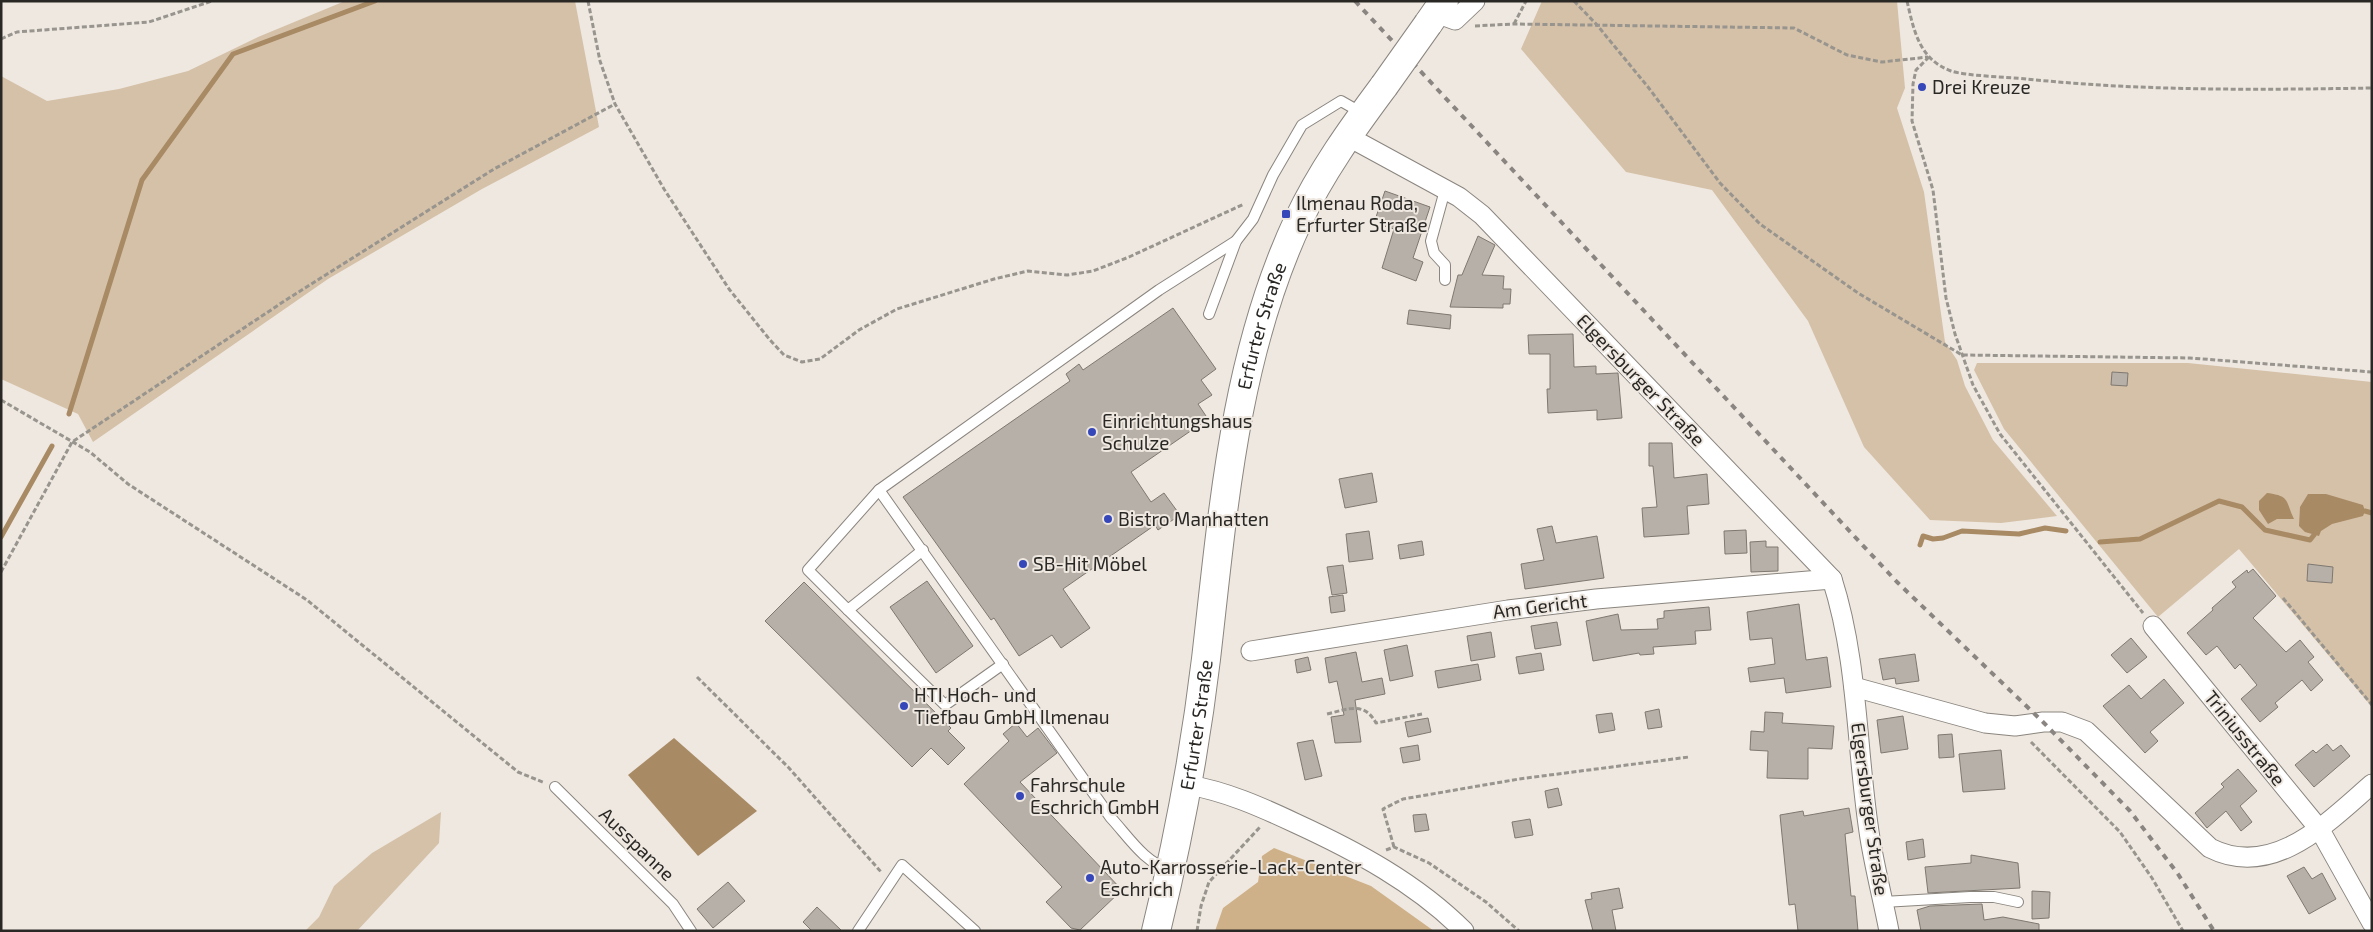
<svg xmlns="http://www.w3.org/2000/svg" width="2373" height="932" font-family="'Exo 2',sans-serif">
<style>
.green{fill:#d5c1a8}
.forest{fill:#cfb189}
.water{fill:#a88a64}
.lines{fill:none;stroke-linecap:round;stroke-linejoin:round}
.stream{stroke:#a88a64;stroke-width:5}
.building{fill:#b6b0a8;stroke:#7e7871}
.lane-casing{stroke:#8a857e;stroke-width:12}
.street-casing{stroke:#8a857e;stroke-width:21}
.secondary-casing{stroke:#8a857e;stroke-width:30}
.path{stroke:#98948e;stroke-width:3;stroke-dasharray:5 2.5;stroke-linecap:butt}
.lane{stroke:#fff;stroke-width:10}
.street{stroke:#fff;stroke-width:19}
.secondary{stroke:#fff;stroke-width:28}
.rail{stroke:#8a8581;stroke-width:4;stroke-dasharray:6 6;stroke-linecap:butt}
.secondary-bridge-casing{stroke:#8a857e;stroke-width:30;stroke-linecap:butt}
.secondary-bridge{stroke:#fff;stroke-width:28}
.poi-dot{fill:#3547b9;stroke:#efe8e1;stroke-width:2}
.labels{text-anchor:middle;stroke-width:4;stroke-linejoin:round;paint-order:stroke}
.poi-label{font-size:19px;fill:#2a2825;stroke:#efe8e1;text-anchor:start}
.street-label{font-size:19px;fill:#2a2825;stroke:#efe8e1}
</style>
<rect width="100%" height="100%" fill="#efe8e1"/>
<g class="green">
<polygon points="345,1 575,1 599,127 482,189 328,279 93,442 78,414 1,379 1,76 47,101 119,89 188,71 258,37"/>
<polygon points="1542,1 1897,1 1905,88 1897,108 1924,192 1945,342 1957,360 1965,386 1993,440 2057,516 2001,523 1930,520 1864,447 1808,321 1712,190 1626,172 1521,49"/>
<polygon points="1977,363 2188,363 2372,382 2372,707 2239,549 2158,617 2004,429 1974,370"/>
<polygon points="441,812 439,843 357,931 305,931 319,917 334,886 372,853"/>
</g>
<polygon class="forest" points="1274,848 1371,886 1434,931 1215,931 1223,908 1258,882 1262,856"/>
<g class="water">
<path d="M2267,493C2291,496 2285,501 2294,519H2277L2268,524L2259,510V501Z"/>
<polygon points="2308,494 2326,494 2363,505 2365,511 2363,516 2332,524 2321,531 2319,536 2305,532 2299,526 2300,507"/>
<polygon points="674,738 757,811 698,856 628,775"/>
</g>
<g class="lines">
<g class="stream">
<polyline points="69,414 142,180 233,54 375,1"/>
<polyline points="2365,511 2372,513"/>
<polyline points="1,537 52,446"/>
<polyline points="2100,542 2140,539 2219,501 2242,507 2265,530 2310,540 2314,535"/>
<polyline points="1920,545 1923,536 1933,539 1943,538 1962,531 2019,534 2045,528 2066,531"/>
</g>
</g>
<g class="building">
<polygon points="1385,191 1430,207 1413,258 1423,262 1416,281 1382,268 1394,229 1381,225 1383,220 1376,217"/>
<polygon points="1478,236 1495,245 1482,275 1504,276 1503,289 1511,289 1510,304 1503,304 1503,308 1450,307 1458,275 1462,275"/>
<polygon points="1173,308 1216,369 1201,380 1212,395 1198,404 1208,419 1131,472 1151,502 1164,493 1180,515 1158,530 1155,525 1063,589 1090,628 1061,648 1052,635 1019,656 994,618 991,620 903,497 1070,381 1066,374 1079,364 1083,370"/>
<polygon points="1409,310 1451,315 1450,329 1407,324"/>
<polygon points="1573,334 1574,367 1596,366 1596,374 1618,373 1622,418 1597,420 1597,410 1548,413 1547,389 1550,389 1550,354 1529,354 1528,335"/>
<polygon points="2112,372 2128,373 2127,386 2111,385"/>
<polygon points="1649,443 1672,443 1674,478 1707,474 1709,504 1687,506 1689,534 1644,537 1642,508 1657,507 1653,466 1649,466"/>
<polygon points="1372,473 1377,502 1345,508 1339,479"/>
<polygon points="1552,526 1556,543 1597,536 1604,578 1525,589 1521,564 1544,560 1537,529"/>
<polygon points="1746,530 1747,553 1725,554 1724,531"/>
<polygon points="1369,531 1373,559 1349,562 1346,534"/>
<polygon points="1422,541 1424,555 1400,559 1398,545"/>
<polygon points="1766,541 1766,547 1778,547 1778,571 1751,572 1750,542"/>
<polygon points="2308,564 2333,567 2332,583 2307,581"/>
<polygon points="1343,565 1347,593 1332,595 1327,567"/>
<polygon points="2253,569 2276,596 2253,618 2286,652 2300,640 2314,657 2308,662 2323,680 2311,691 2302,680 2275,703 2278,707 2260,722 2241,699 2257,685 2240,664 2235,669 2217,646 2206,655 2187,633 2213,610 2212,608 2236,587 2232,582 2247,570 2248,573"/>
<polygon points="927,581 973,646 936,673 890,607"/>
<polygon points="804,582 951,728 948,731 965,748 948,765 931,748 912,767 765,621"/>
<polygon points="1343,595 1345,611 1331,613 1329,597"/>
<polygon points="1799,604 1806,660 1827,657 1831,687 1786,693 1784,678 1750,682 1748,668 1775,664 1772,638 1750,640 1747,612"/>
<polygon points="1709,607 1711,630 1695,631 1696,644 1653,647 1654,654 1640,655 1639,653 1593,661 1586,621 1618,614 1621,630 1658,629 1657,619 1664,618 1664,611"/>
<polygon points="1557,622 1561,645 1535,649 1531,626"/>
<polygon points="1491,632 1495,657 1471,661 1467,636"/>
<polygon points="2131,638 2147,657 2127,673 2111,655"/>
<polygon points="1407,645 1413,676 1390,681 1384,650"/>
<polygon points="1356,652 1362,682 1382,678 1385,694 1355,700 1361,742 1335,743 1331,717 1344,715 1337,681 1329,683 1325,658"/>
<polygon points="1541,653 1544,670 1519,674 1516,657"/>
<polygon points="1915,654 1919,681 1896,684 1895,678 1883,680 1879,659"/>
<polygon points="1308,657 1311,670 1297,673 1295,660"/>
<polygon points="1478,664 1481,680 1438,688 1435,671"/>
<polygon points="2164,679 2184,703 2150,732 2158,741 2145,753 2103,706 2129,685 2141,699"/>
<polygon points="1659,709 1662,727 1648,729 1645,712"/>
<polygon points="1765,712 1783,713 1782,723 1834,726 1832,749 1808,748 1808,779 1767,778 1768,751 1750,750 1751,731 1764,732"/>
<polygon points="1612,713 1615,730 1599,733 1596,715"/>
<polygon points="1903,716 1908,749 1881,753 1877,720"/>
<polygon points="1428,718 1431,732 1408,737 1405,722"/>
<polygon points="1016,723 1027,737 1038,728 1057,753 1020,782 1122,890 1080,930 1071,928 1046,902 1062,887 964,784 1009,741 1003,734"/>
<polygon points="1952,734 1954,757 1939,758 1938,735"/>
<polygon points="1313,740 1322,776 1305,780 1297,743"/>
<polygon points="2327,744 2333,751 2341,745 2350,756 2314,787 2295,765 2313,750 2316,753"/>
<polygon points="1418,745 1420,760 1403,763 1400,748"/>
<polygon points="2001,750 2005,789 1963,792 1959,754"/>
<polygon points="2238,769 2257,791 2240,806 2252,822 2241,831 2226,811 2207,828 2195,813 2224,787 2221,784"/>
<polygon points="1558,788 1562,805 1548,808 1545,791"/>
<polygon points="1849,808 1853,832 1845,834 1851,896 1855,896 1858,931 1798,931 1795,904 1789,905 1780,815 1803,811 1804,816"/>
<polygon points="1426,814 1429,830 1415,832 1413,815"/>
<polygon points="1530,819 1533,835 1515,838 1512,822"/>
<polygon points="1923,839 1925,857 1908,860 1906,842"/>
<polygon points="1971,855 2018,863 2020,888 1928,893 1925,867 1971,863"/>
<polygon points="2304,867 2312,879 2322,873 2336,899 2309,914 2287,876"/>
<polygon points="728,882 745,901 713,928 697,909"/>
<polygon points="1619,888 1623,908 1612,910 1616,931 1593,931 1585,900 1592,899 1591,893"/>
<polygon points="2032,891 2050,892 2049,918 2032,919"/>
<polygon points="1982,904 1984,920 2003,917 2039,924 2039,931 1921,931 1917,910 1930,906"/>
<polygon points="817,907 842,931 812,931 803,922"/>
</g>
<g class="lines">
<defs>
<g id="lane">
<polyline points="1445,190 1431,241 1434,253 1445,265 1445,280"/>
<polyline points="1209,314 1236,241"/>
<polyline points="879,490 808,570 848,610 923,550"/>
<polyline points="848,610 945,705 1003,664"/>
<polyline points="555,787 673,904 691,931"/>
<path d="M1170,869C1146,865 1127,835 1111,818L879,490L1159,290L1236,241L1253,219L1273,175L1302,125L1341,101L1362,113"/>
<polyline points="1883,902 1970,897 1994,897 2018,902"/>
<polyline points="858,931 902,865 975,931"/>
</g>
<g id="street">
<polyline points="1436,13 1455,20 1475,1"/>
<path d="M1347,136L1459,197L1482,215L1832,579C1859,663 1856,751 1870,838C1875,869 1883,900 1889,931"/>
<polyline points="2153,626 2320,830 2372,923"/>
<polyline points="1251,651 1508,610 1596,599 1832,579"/>
<path d="M1854,687L1985,723L2015,726L2043,722H2062L2086,731L2210,848C2273,880 2328,822 2372,784"/>
<path d="M1188,785C1225,791 1261,807 1295,823C1356,851 1416,883 1464,931"/>
</g>
<g id="secondary">
<polyline points="1428,24 1444,1"/>
<path id="s1" d="M1156,931C1178,841 1195,751 1206,659C1223,512 1234,358 1298,221C1321,172 1352,129 1384,86"/>
</g>
</defs>
<use href="#lane" class="lane-casing"/>
<use href="#street" class="street-casing"/>
<use href="#secondary" class="secondary-casing"/>
<g class="path">
<polyline points="588,1 600,61 615,104 664,189 729,289 770,340 784,355 802,362 820,359 859,330 897,309 994,279 1028,271 1067,275 1093,271 1129,257 1244,204"/>
<polyline points="1574,1 1597,25 1648,87 1720,183 1760,224 1858,293 1962,355 2190,358 2372,372"/>
<path d="M1907,1C1914,31 1919,59 1951,71C1966,76 2008,77 2027,79C2141,91 2257,90 2372,88"/>
<polyline points="1514,24 1526,1"/>
<polyline points="1475,26 1514,24 1794,28 1847,55 1882,62 1928,57"/>
<polyline points="1,39 17,32 149,22 212,1"/>
<polyline points="1929,57 1916,70 1913,84 1912,121 1933,190 1946,298 1955,334 1973,385 2000,434 2143,613"/>
<polyline points="1,400 90,452 128,484 307,600 518,772 545,783"/>
<polyline points="1,572 72,442 289,298 494,169 615,104"/>
<polyline points="2283,598 2372,705"/>
<polyline points="697,677 789,768 882,873"/>
<path d="M1327,714C1348,709 1364,701 1376,723L1422,714"/>
<polyline points="2031,742 2120,832 2152,878 2183,931"/>
<polyline points="1394,847 1383,809 1403,799 1519,779 1689,757"/>
<polyline points="1386,850 1394,847 1429,863 1486,902 1519,931"/>
<polyline points="1197,931 1201,906 1209,882 1260,827"/>
</g>
<use href="#lane" class="lane"/>
<use href="#street" class="street"/>
<use href="#secondary" class="secondary"/>
<polyline class="rail" points="1355,1 1897,582 2043,722 2130,811 2178,874 2214,931"/>
<defs>
<polyline id="secondary-bridge" points="1384,86 1428,24"/>
</defs>
<use href="#secondary-bridge" class="secondary-bridge-casing"/>
<use href="#secondary-bridge" class="secondary-bridge"/>
</g>
<g class="poi-dot">
<circle cx="1922" cy="87" r="5"/>
<rect x="1281" y="209" width="10" height="10" rx="2.5"/>
<circle cx="1092" cy="432" r="5"/>
<circle cx="1108" cy="519" r="5"/>
<circle cx="1023" cy="564" r="5"/>
<circle cx="904" cy="706" r="5"/>
<circle cx="1020" cy="796" r="5"/>
<circle cx="1090" cy="878" r="5"/>
</g>
<g class="labels">
<g class="poi-label">
<text x="1932" y="94">Drei Kreuze</text>
<text x="1296" y="210">Ilmenau Roda,<tspan x="1296" dy="22">Erfurter Straße</tspan></text>
<text x="1102" y="428">Einrichtungshaus<tspan x="1102" dy="22">Schulze</tspan></text>
<text x="1118" y="526">Bistro Manhatten</text>
<text x="1033" y="571">SB-Hit Möbel</text>
<text x="914" y="702">HTI Hoch- und<tspan x="914" dy="22">Tiefbau GmbH Ilmenau</tspan></text>
<text x="1030" y="792">Fahrschule<tspan x="1030" dy="22">Eschrich GmbH</tspan></text>
<text x="1100" y="874">Auto-Karrosserie-Lack-Center<tspan x="1100" dy="22">Eschrich</tspan></text>
</g>
<g class="street-label">
<text dy="7" stroke="none"><textPath href="#s1" startOffset="615">Erfurter Straße</textPath></text>
<text transform="translate(1641 380) rotate(46)" y="7">Elgersburger Straße</text>
<text transform="translate(1540 606) rotate(-7)" y="7">Am Gericht</text>
<text dy="7" stroke="none"><textPath href="#s1" startOffset="210">Erfurter Straße</textPath></text>
<text transform="translate(2245 738) rotate(51)" y="7">Triniusstraße</text>
<text transform="translate(1870 809) rotate(82)" y="7">Elgersburger Straße</text>
<text transform="translate(637 844) rotate(44)" y="7">Ausspanne</text>
</g>
</g>
<rect width="2373" height="932" fill="none" stroke="#2a2825" stroke-width="5"/>
</svg>
